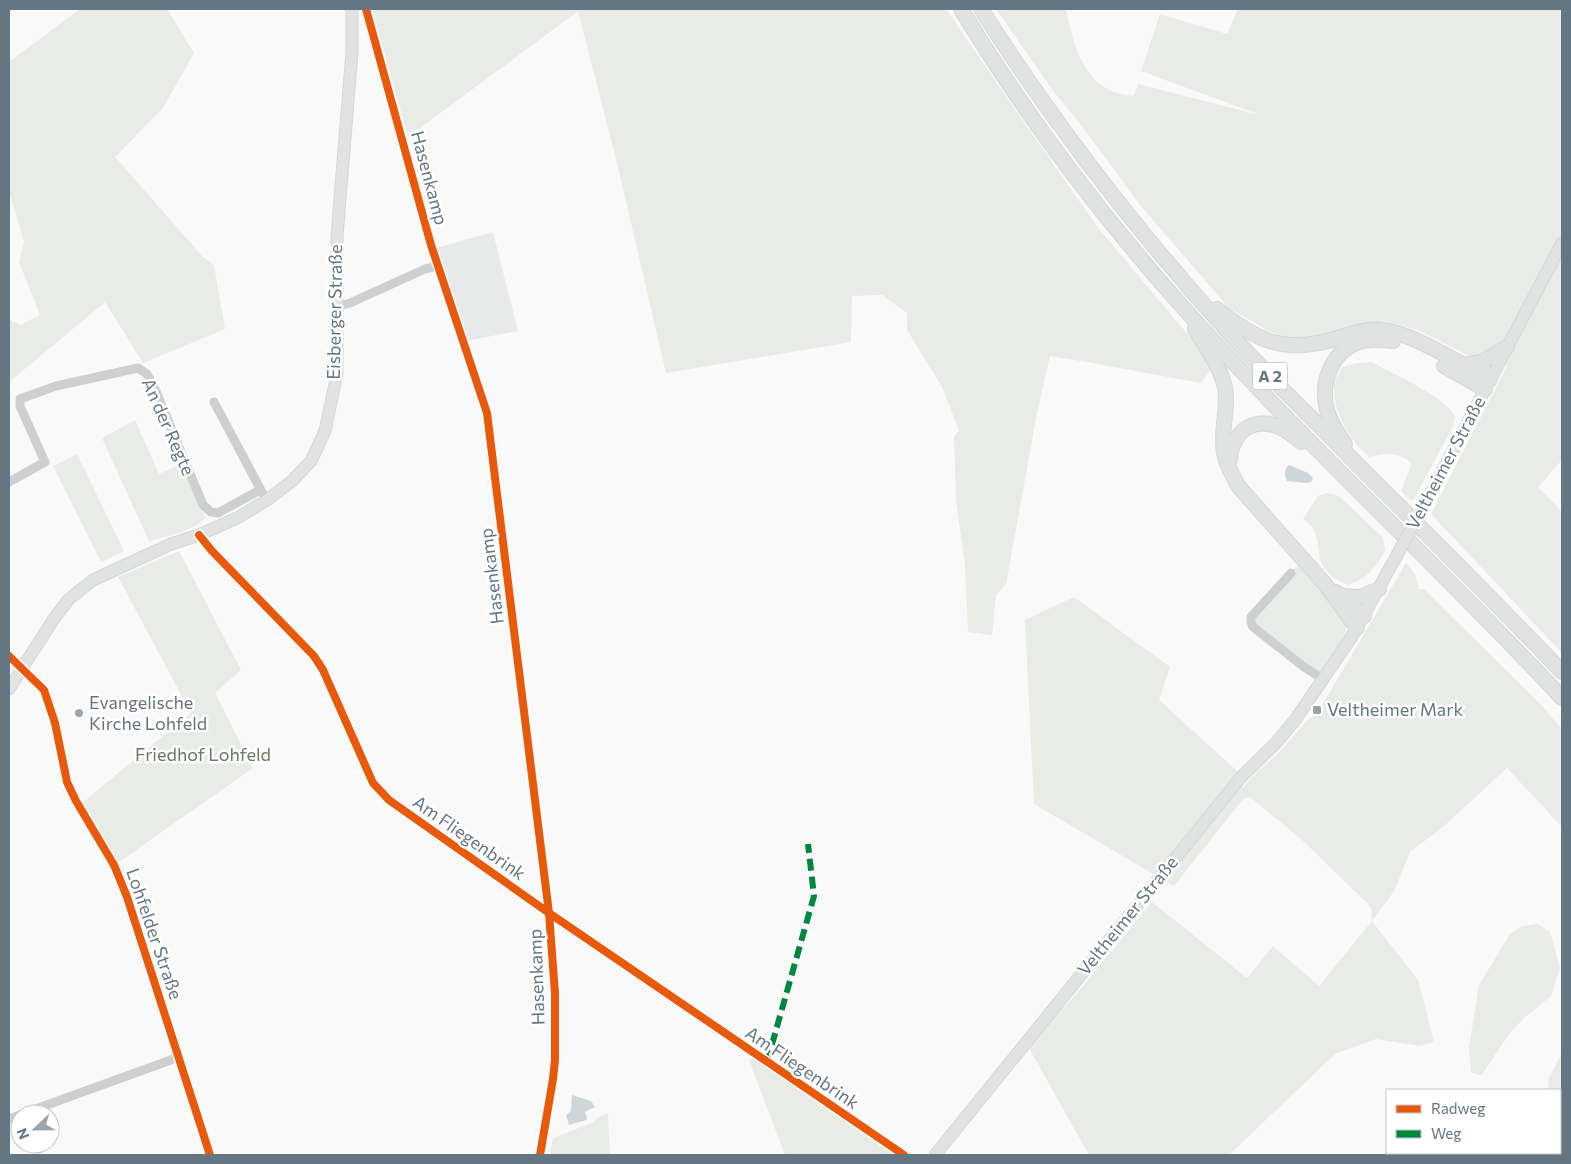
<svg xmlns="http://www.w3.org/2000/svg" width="1571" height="1164" font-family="Commissioner,sans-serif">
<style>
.built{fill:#e8e9e9}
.green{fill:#e8ebe6}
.water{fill:#ced6d9}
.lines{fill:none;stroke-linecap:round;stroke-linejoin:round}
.major-casing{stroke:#d5d6d7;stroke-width:13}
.highway-casing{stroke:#d5d6d6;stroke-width:16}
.minor{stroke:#cecfd0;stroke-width:9}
.major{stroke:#e1e2e2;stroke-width:11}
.highway{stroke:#e1e2e2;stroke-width:14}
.major-bridge-casing{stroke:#d5d6d7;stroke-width:13;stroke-linecap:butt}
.major-bridge{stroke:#e1e2e2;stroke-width:11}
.quiet{stroke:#00873e;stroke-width:6;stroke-dasharray:12 6;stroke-linecap:butt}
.cycleway-casing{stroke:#fff;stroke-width:11}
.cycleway{stroke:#e8590c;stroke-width:8}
.poi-dot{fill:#99a4ac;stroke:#fff;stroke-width:2}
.labels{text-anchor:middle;stroke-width:5;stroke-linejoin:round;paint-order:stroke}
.shield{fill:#fff;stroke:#939fa8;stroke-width:1}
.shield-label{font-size:16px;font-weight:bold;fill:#657683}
.street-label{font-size:18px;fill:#657683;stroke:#fff}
.poi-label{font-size:18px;fill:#657683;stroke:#fff;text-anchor:start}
.park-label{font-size:18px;fill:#687a64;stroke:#fff}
</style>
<rect width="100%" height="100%" fill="#f9f9f9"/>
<polygon class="built" points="493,232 518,331 466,341 436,248"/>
<g class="green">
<polygon points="80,9 167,9 194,53 163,108 115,157 203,257 214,265 225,329 143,363 105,302 9,382 9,319 21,325 40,315 19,262 24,242 9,191 9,62"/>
<polygon points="372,9 946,9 1021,118 1099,229 1195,343 1212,368 1201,383 1087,362 1050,356 1037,413 1006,584 996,595 992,635 968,632 965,566 956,499 954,437 959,430 942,387 907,330 907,313 882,295 852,296 851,342 666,373 617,163 578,11 408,137"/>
<path d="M996,9H1066C1072,39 1081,77 1111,91C1118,94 1127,95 1134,96L1138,84L1263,116L1141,71L1160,14L1227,34L1238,9H1562V460L1538,487L1562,512V653L1431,514L1507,366L1482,353L1475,357L1467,355L1418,330L1385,321L1356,325L1332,334L1302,339L1288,338L1268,331L1228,307L1140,205L1079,122L1054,92Z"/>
<path d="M1372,362C1395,375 1440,394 1455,415L1453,426L1414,499L1410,500L1401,491L1412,463C1399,452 1384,453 1369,457C1350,440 1332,411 1334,384C1335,379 1340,372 1343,367L1356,363Z"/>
<path d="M135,420L159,474L183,463L198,505L206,518C190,532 169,536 149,541L102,438Z"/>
<polygon points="77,454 124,551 101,562 53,466"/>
<path d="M1327,493L1339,496L1383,538L1385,551C1374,569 1368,578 1348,585C1338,581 1322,571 1320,558C1318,548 1318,536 1312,527C1310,524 1306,522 1303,519L1318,496Z"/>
<polygon points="179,551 241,670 215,693 253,768 119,862 82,803 191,713 118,577"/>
<polygon points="1299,563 1342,615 1346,621 1346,633 1324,669 1321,671 1315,671 1257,625 1255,620"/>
<path d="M1406,563L1415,574L1419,589H1424L1543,707L1562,729V827L1507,768L1443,827L1410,852L1394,891L1372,921L1418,980L1434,1042L1419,1046L1376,1039L1335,1054L1229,1155H1089L1030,1050L1031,1043L1078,992L1152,902L1247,978L1273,946L1319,986L1372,921L1371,909L1368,904L1300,838L1250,797L1244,798L1174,886L1034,804L1025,620L1074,597L1170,667L1159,700L1236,770L1243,788C1254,772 1269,763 1282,749C1294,736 1304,722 1318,712Z"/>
<polygon points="1538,924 1550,932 1560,968 1551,996 1524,1018 1509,1034 1481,1076 1471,1072 1469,1048 1479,985 1510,934 1522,926"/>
<polygon points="1562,1053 1562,1155 1550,1155 1550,1153 1560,1153 1560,1090 1548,1090 1549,1078"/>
<polygon points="753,1058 894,1155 785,1155 749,1060"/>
<polygon points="608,1113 610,1155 550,1155 553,1138 594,1122 597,1118"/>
</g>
<g class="water">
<path d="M1289,465L1308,473L1313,478L1311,482L1306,483L1287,481C1284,476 1284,469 1289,465Z"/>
<polygon points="572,1095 591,1101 595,1107 585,1112 587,1118 586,1120 569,1125 566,1115 571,1111"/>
</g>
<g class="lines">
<defs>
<g id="major">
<polyline points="1424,506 1562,243"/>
<polyline points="9,689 53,620 69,599 93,580 171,544 199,535 237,518 267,500 292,481 311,461 325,431 337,374 337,236 352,52 352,9"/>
<polyline points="935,1155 1242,776 1276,743 1295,720 1351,638 1397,555"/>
</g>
<g id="highway">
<path d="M961,9C1024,113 1099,213 1180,304C1302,441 1437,564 1562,698"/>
<path d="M981,9C1055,125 1139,234 1232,336C1272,380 1315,421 1356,463C1425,532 1495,601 1562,672"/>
<path d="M1217,309C1257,341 1283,354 1335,339C1351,334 1366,328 1383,330C1413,333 1461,365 1490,379"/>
<path d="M1195,329C1206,348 1220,366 1225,387C1229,409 1220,431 1224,452C1226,465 1233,476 1239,487L1325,584L1357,628"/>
<polyline points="1462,365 1482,362 1507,347"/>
<polyline points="1444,366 1485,389"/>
<path d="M1345,444C1337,432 1328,419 1326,405C1321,381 1333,350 1359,342C1370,338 1382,340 1393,341"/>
<path d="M1230,460C1232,429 1257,414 1285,430C1291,433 1296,438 1301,442"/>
<polyline points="1336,592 1364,616"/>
<polyline points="1341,596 1360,597 1379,589"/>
</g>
</defs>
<use href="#major" class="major-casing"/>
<use href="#highway" class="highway-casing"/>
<g class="minor">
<polyline points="366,9 431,245 487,413 549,913 555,993 555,1060 553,1079 540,1155"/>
<polyline points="336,307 350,303 425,269 438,266"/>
<polyline points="214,402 263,494"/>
<polyline points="9,482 45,462 20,406 20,399 56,386 138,368 147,374 155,389 203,505 211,512 218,513 260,490"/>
<polyline points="199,535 212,551 314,656 323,670 373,783 389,800 549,913 904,1155"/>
<polyline points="1291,573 1251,617 1251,622 1253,627 1304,667 1323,679"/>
<polyline points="9,656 44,690 55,723 67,782 76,801 114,865 127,897 210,1155"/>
<polyline points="22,1114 179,1057"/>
<polyline points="9,1119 20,1115"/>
</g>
<use href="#major" class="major"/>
<use href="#highway" class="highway"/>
<defs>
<polyline id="major-bridge" points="1397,555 1424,506"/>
</defs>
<use href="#major-bridge" class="major-bridge-casing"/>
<use href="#major-bridge" class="major-bridge"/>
<polyline class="quiet" points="767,1062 814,896 808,844"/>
<defs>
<g id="cycleway">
<polyline points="366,9 431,245 487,413 549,913 555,993 555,1060 553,1079 540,1155"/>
<polyline points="199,535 212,551 314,656 323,670 373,783 389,800 549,913 904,1155"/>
<polyline points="9,656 44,690 55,723 67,782 76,801 114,865 127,897 210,1155"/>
</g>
</defs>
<use href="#cycleway" class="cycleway-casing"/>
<use href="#cycleway" class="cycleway"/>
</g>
<g class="poi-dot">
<rect x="1312" y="705" width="10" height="10" rx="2.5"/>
<circle cx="79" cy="713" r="5"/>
</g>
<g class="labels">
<rect class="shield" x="1252.5" y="362.5" width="35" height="27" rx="4"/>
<g class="shield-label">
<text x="1270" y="382">A 2</text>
</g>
<g class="street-label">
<text transform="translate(429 178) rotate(75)" y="6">Hasenkamp</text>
<text transform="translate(335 312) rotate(-89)" y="6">Eisberger Straße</text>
<text transform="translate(168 427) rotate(66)" y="6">An der Regte</text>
<text transform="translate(1446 463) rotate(-62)" y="6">Veltheimer Straße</text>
<text transform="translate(492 576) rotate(-97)" y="6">Hasenkamp</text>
<text transform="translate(469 838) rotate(35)" y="6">Am Fliegenbrink</text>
<text transform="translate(1128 916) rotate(-51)" y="6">Veltheimer Straße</text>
<text transform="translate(154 934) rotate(71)" y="6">Lohfelder Straße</text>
<text transform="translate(537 977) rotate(-92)" y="6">Hasenkamp</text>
<text transform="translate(802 1068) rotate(34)" y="6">Am Fliegenbrink</text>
</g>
<g class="poi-label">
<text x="89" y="709">Evangelische<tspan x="89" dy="21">Kirche Lohfeld</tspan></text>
<text x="1327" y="716">Veltheimer Mark</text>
</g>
<g class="park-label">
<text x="203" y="761">Friedhof Lohfeld</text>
</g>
</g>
<rect width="1571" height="1164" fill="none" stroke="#657683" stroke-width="20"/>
<rect x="1386" y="1089" width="175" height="65" fill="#ffffff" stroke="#c1c8cd"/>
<rect x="1396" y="1105" width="25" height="8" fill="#e8590c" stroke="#c1c8cd"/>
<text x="1431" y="1114" font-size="15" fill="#657683">Radweg</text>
<rect x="1396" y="1130" width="25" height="8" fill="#00873e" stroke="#c1c8cd"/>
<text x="1431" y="1139" font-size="15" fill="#657683">Weg</text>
<g transform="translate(35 1129) rotate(248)"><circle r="24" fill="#ffffff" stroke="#c1c8cd"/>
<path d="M0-4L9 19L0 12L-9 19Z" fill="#99a4ac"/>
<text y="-8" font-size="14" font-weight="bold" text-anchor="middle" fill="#657683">N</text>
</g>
</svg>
